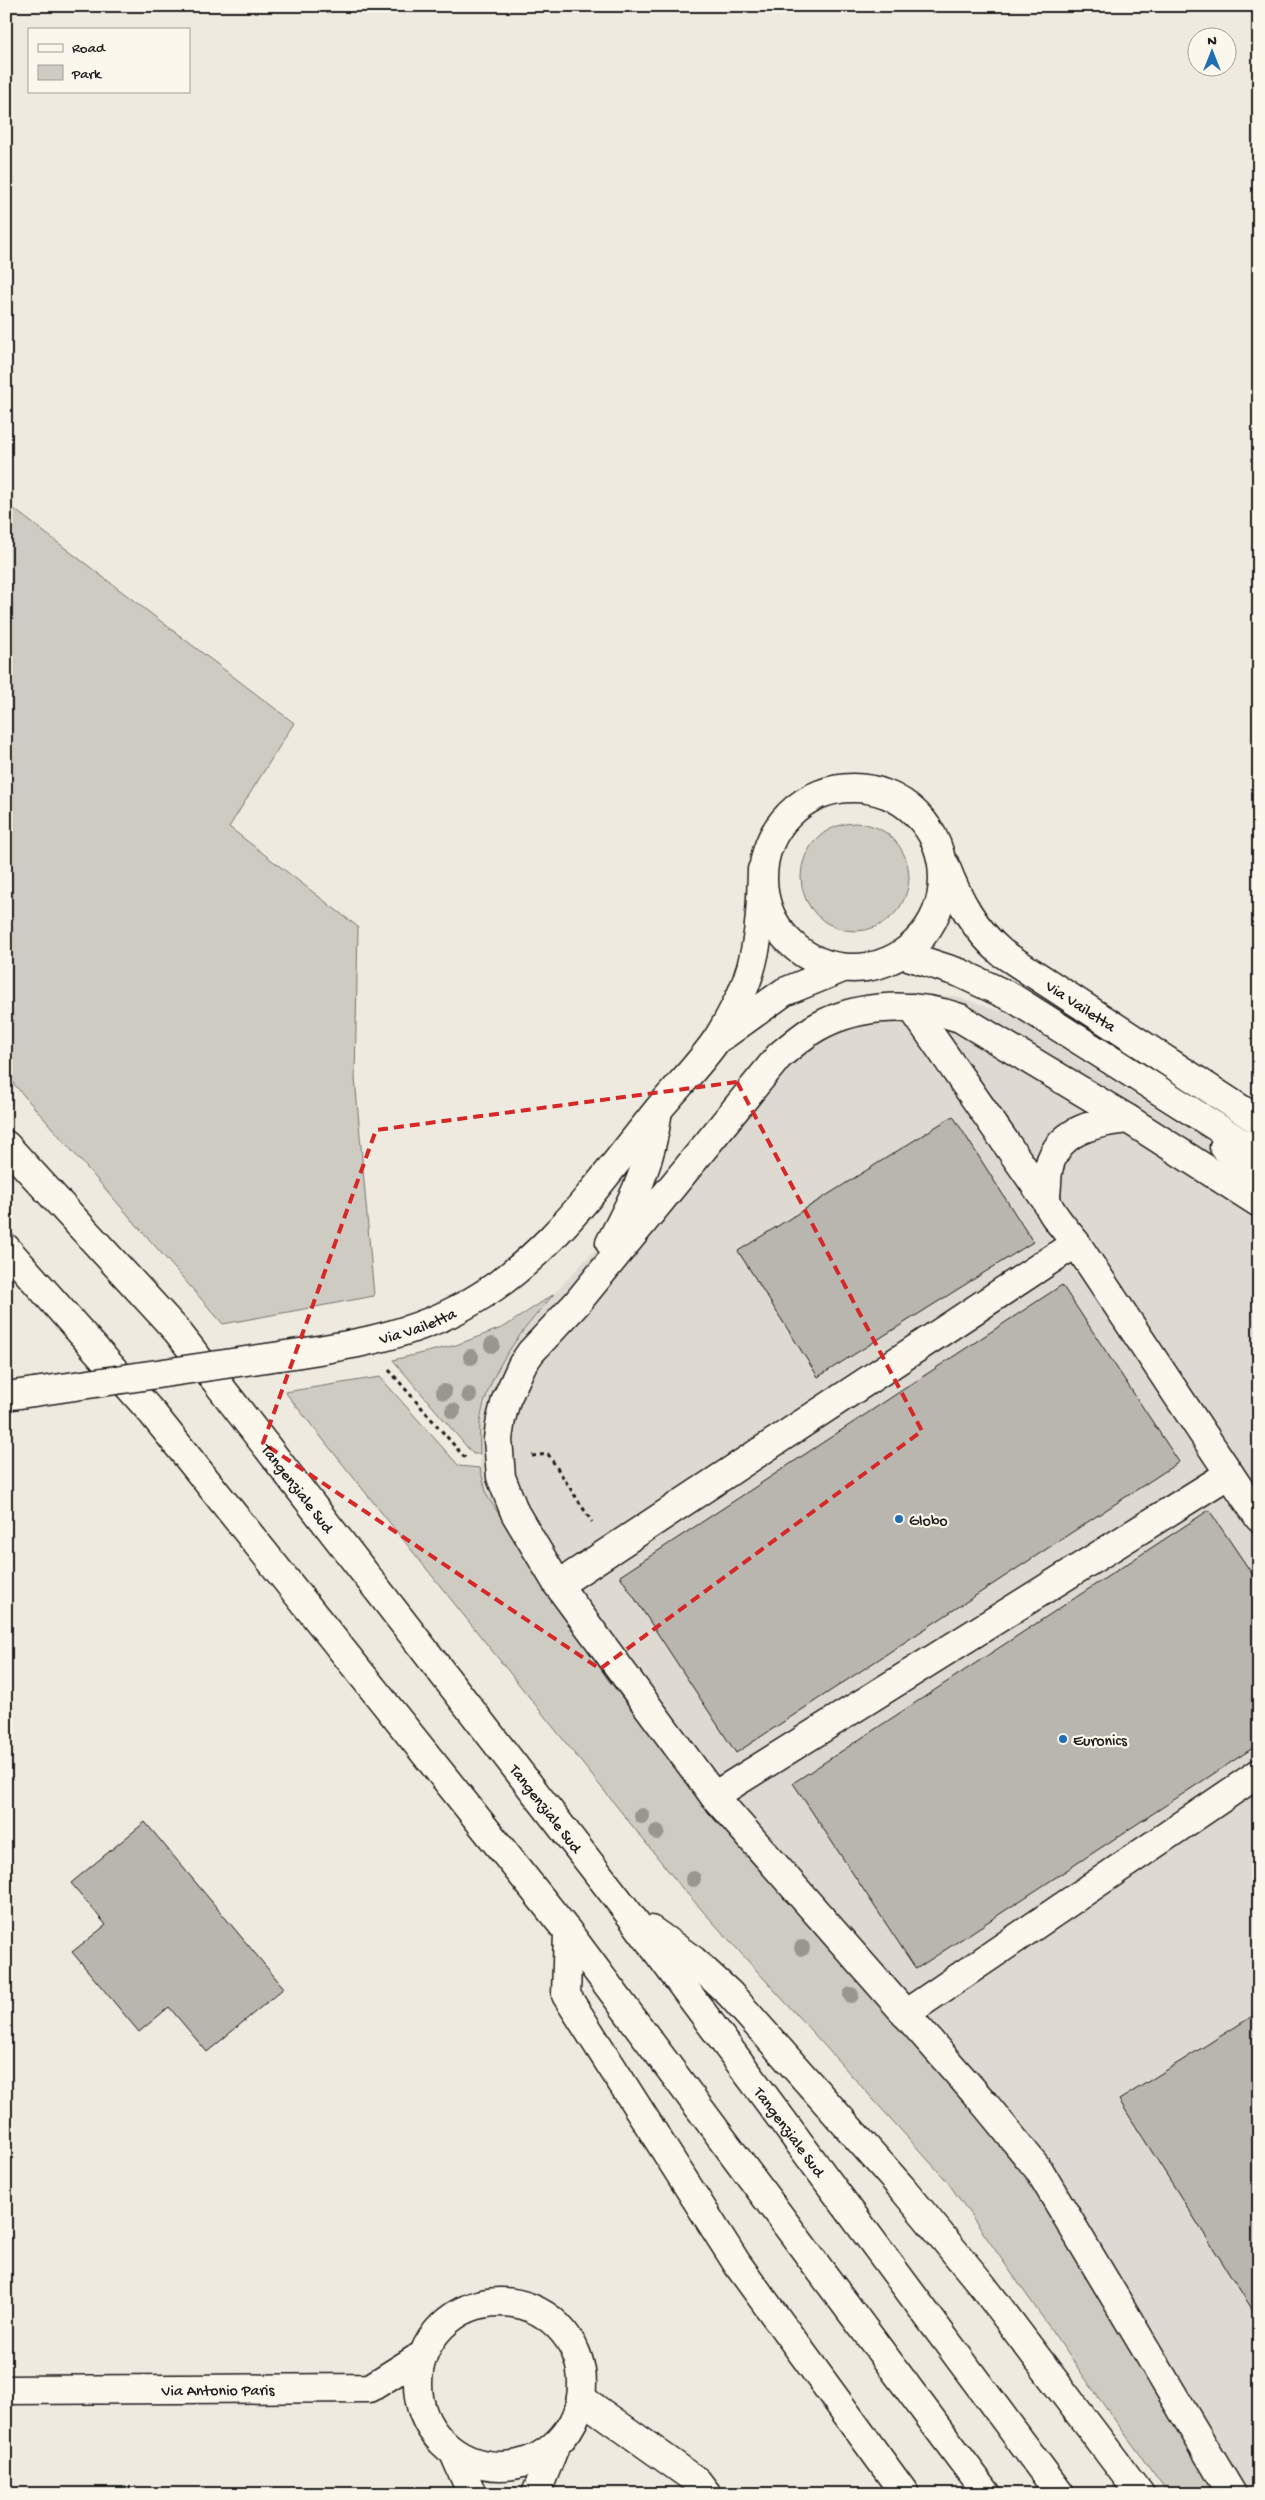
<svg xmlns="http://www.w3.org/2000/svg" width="1265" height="2500" font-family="'Gochi Hand',sans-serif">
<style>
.built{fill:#dedad1}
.green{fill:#ceccc2;stroke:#75746f}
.building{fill:#b9b6af;stroke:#1c1c1c}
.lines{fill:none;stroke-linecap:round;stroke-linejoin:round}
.minor-casing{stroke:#1c1c1c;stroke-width:31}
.highway-casing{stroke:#1c1c1c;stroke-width:31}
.path{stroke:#1c1c1c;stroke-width:3;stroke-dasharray:4 4;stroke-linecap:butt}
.minor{stroke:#fbf7ec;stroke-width:28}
.highway{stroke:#fbf7ec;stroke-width:28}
.minor-bridge-casing{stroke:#1c1c1c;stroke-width:31;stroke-linecap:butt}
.minor-bridge{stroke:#fbf7ec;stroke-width:28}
.tree{fill:#98968f}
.marked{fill:none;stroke:#d62828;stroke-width:4;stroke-dasharray:10 6;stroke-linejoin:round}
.poi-dot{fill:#1f6fb2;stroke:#fbf7ec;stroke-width:2}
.labels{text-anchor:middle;stroke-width:4.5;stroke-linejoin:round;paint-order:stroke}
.street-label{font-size:16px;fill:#1c1c1c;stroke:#fbf7ec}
.poi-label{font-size:16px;fill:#1c1c1c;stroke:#fbf7ec;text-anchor:start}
</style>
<rect width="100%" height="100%" fill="#eeeadf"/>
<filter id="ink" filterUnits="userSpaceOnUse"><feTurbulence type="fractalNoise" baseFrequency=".02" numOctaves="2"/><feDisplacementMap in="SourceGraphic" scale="10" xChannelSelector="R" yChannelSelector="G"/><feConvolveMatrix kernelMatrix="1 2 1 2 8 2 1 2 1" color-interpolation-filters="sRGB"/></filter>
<g filter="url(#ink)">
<polygon class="built" points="955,996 1014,1016 1070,1054 1259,1173 1259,2494 1217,2494 717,1819 606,1677 487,1496 480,1468 480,1423 491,1381 516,1339 554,1294 704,1132 742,1083 897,997"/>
<g class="green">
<polygon points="6,503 294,723 229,827 358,927 355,1078 374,1296 223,1324 6,1075"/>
<circle cx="855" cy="877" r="54"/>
<path d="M554,1294C521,1332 487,1371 480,1423C479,1433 480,1444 480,1454H473L393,1360L456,1345L504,1327Z"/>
<polygon points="380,1377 459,1466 480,1468 487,1496 606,1677 717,1819 908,2032 1035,2185 1217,2494 1169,2494 1101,2401 947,2181 682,1888 285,1392"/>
</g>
<g class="building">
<polygon points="953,1116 1033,1242 818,1377 738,1251"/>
<polygon points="1062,1285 1179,1462 736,1753 620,1576"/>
<polygon points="1209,1510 1259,1584 1259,1744 916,1969 793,1783"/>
<polygon points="145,1822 284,1988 207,2052 169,2007 139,2032 72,1952 106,1925 71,1883"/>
<polygon points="1259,2012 1259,2320 1119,2100"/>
</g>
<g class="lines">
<defs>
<g id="minor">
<circle cx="853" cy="878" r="90"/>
<path id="s1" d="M945,865C958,899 974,929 1002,953L1259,1121"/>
<polyline points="902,954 960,973 1013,998 1259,1154"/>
<polyline points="912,1008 1047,1202"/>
<polyline points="723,1036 784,992 843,968"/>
<polyline points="1224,1147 1259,1178"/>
<path d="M610,1243C635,1196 651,1164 658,1110"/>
<path d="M1076,1243C1067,1231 1052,1216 1047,1202C1045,1197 1047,1189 1047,1183C1048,1134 1087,1123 1128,1119"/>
<path id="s2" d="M280,1356C340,1347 403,1338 458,1309C544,1265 597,1185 657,1111C676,1088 698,1066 715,1042C725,1028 733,1011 741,995C759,956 761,913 762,870"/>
<polyline points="6,1396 34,1392"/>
<polyline points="558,1585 1076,1243 1259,1518"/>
<polyline points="714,1796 1229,1474"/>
<polyline points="905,2014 1259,1773"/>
<circle cx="500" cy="2384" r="82"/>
<path id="s3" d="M6,2390L370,2388L421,2356"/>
<polyline points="582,2399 697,2481 707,2494"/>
<polyline points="454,2453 472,2494"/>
<polyline points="536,2494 555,2446"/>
<path d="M1232,2494L1039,2170L984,2103L714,1796L558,1585L515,1513L501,1477L498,1439L501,1419L506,1400L522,1365L531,1352L577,1303L779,1056C792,1045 804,1034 819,1026C861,1003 916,1003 960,1018L1128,1119L1259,1203"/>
</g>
<g id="highway">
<path id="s4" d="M6,1145L177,1331L630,1915L1060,2494"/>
<polyline points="6,1248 153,1414 568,1932 987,2494"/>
<polyline points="651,1930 693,1960 730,1994 902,2188 982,2285 1140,2494"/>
<polyline points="568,1932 566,1995 738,2265 905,2494"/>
</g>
</defs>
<use href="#minor" class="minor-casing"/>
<use href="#highway" class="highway-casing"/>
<g class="path">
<polyline points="389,1370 466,1459"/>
<polyline points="532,1456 548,1454 592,1522"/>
</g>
<use href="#minor" class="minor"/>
<use href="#highway" class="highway"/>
<defs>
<polyline id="minor-bridge" points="34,1392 280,1356"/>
</defs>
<use href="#minor-bridge" class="minor-bridge-casing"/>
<use href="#minor-bridge" class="minor-bridge"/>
</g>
<g class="tree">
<circle cx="492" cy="1345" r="8"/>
<circle cx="471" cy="1357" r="8"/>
<circle cx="444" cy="1392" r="8"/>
<circle cx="469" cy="1395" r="8"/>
<circle cx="453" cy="1411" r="8"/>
<circle cx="642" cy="1816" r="8"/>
<circle cx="657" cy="1832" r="8"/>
<circle cx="693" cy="1879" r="8"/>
<circle cx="802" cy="1948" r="8"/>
<circle cx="851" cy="1995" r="8"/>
</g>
</g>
<path class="marked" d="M737,1082L922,1431L600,1669L263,1443L376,1130Z"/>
<g class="poi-dot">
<circle cx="899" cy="1519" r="5"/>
<circle cx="1063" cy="1739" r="5"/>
</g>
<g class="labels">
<g class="street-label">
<text dy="6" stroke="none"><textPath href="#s1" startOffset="201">Via Vailetta</textPath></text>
<text dy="6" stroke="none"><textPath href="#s2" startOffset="141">Via Vailetta</textPath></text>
<text dy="6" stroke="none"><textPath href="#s4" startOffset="451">Tangenziale Sud</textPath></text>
<text dy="6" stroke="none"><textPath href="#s4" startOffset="856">Tangenziale Sud</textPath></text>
<text dy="6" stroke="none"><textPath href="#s4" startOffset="1261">Tangenziale Sud</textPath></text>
<text dy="6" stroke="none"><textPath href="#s3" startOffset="212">Via Antonio Paris</textPath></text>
</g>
<g class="poi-label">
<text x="909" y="1525">Globo</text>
<text x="1073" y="1745">Euronics</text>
</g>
</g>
<rect width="1265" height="2500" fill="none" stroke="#fbf7ec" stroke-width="25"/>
<rect x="12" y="12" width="1240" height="2475" fill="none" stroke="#1c1c1c" stroke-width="2" filter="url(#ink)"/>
<rect x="28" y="28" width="162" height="65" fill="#fbf7ec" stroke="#a29f99"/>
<rect x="38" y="44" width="25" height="8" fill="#fbf7ec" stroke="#a29f99"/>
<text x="72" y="52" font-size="15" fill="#1c1c1c">Road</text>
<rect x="38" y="65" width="25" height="15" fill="#ceccc2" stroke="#a29f99"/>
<text x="72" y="78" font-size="15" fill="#1c1c1c">Park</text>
<g transform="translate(1212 52)"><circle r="24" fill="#fbf7ec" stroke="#a29f99"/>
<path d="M0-4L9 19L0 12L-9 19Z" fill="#1f6fb2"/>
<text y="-8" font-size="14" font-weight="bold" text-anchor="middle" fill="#1c1c1c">N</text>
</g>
</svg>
